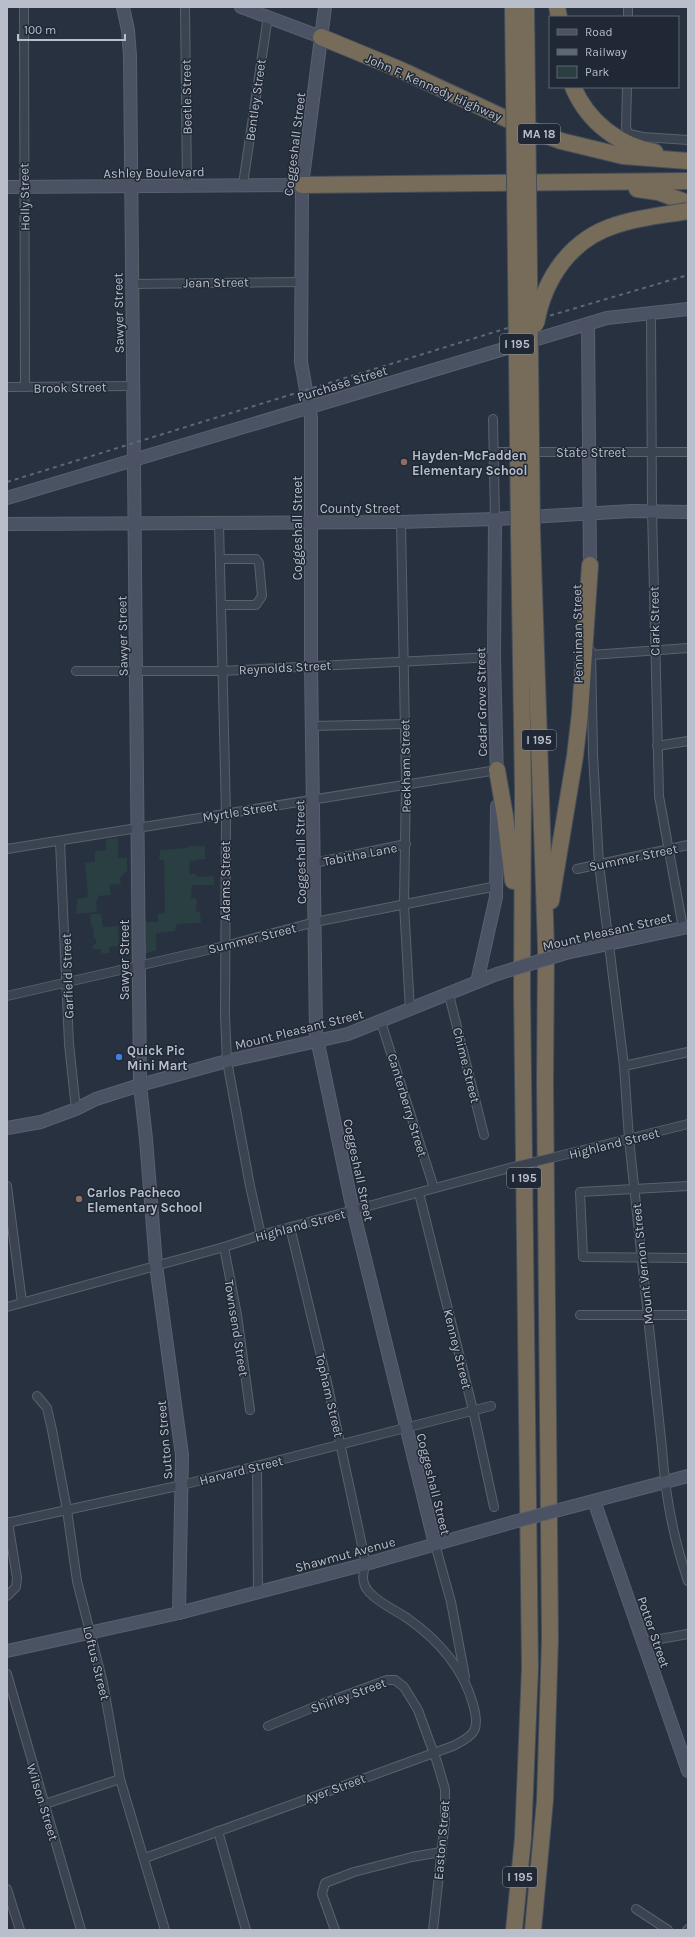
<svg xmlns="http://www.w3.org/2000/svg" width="695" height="1937" font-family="Karla,sans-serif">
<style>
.green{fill:#2a3f42}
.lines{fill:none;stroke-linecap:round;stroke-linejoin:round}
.street-casing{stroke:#59616d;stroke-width:10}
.secondary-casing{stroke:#59616d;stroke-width:14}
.highway-casing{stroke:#464e5a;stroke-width:18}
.street{stroke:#3b4350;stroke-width:8}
.secondary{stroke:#4a5263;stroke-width:12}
.highway{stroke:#766c59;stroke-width:16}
.rail{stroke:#5e6777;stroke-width:2;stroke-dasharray:4 4;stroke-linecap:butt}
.street-bridge-casing{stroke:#59616d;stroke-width:10;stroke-linecap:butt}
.secondary-bridge-casing{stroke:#59616d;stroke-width:14;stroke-linecap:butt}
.highway-bridge-casing{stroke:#464e5a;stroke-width:18;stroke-linecap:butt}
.street-bridge{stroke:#3b4350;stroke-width:8}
.secondary-bridge{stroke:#4a5263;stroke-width:12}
.highway-bridge{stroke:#766c59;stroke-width:16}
.education-dot{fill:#8d6e63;stroke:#202835;stroke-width:1.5}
.shop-dot{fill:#3f7fe0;stroke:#202835;stroke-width:1.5}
.labels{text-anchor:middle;stroke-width:3;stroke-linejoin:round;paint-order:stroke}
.shield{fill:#202835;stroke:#8a919d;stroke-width:1}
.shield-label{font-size:12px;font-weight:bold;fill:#b8beca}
.street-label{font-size:13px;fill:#b8beca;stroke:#202835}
.poi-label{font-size:13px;font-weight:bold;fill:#b8beca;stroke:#202835;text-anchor:start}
</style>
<rect width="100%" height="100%" fill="#273140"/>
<g class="green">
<polygon points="118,838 118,858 127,858 127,871 120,878 121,884 109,885 111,895 98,896 98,900 96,901 97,912 76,914 77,899 88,897 85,863 95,862 95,851 106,850 106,839"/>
<polygon points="188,846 205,846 205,859 190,861 189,874 196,874 197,877 214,876 214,885 192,885 191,898 197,899 196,912 200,912 201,923 177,924 175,931 156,933 156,950 145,954 145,922 158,922 158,914 165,913 164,860 159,860 160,850 188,848"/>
<polygon points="90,914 101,914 103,927 118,926 119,946 109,947 109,953 101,954 101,949 93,949 93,945 96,944 96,939 94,939 93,927 91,927"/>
</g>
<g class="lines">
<defs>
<g id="street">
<polyline points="24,7 25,387"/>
<polyline points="185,7 187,186"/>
<polyline points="628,17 628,7"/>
<polyline points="627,87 626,128 629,134 643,137 688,140"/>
<polyline points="243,184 268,16"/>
<polyline points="131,284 301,282"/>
<polyline points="651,312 652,510 659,796 683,928"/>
<polyline points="7,387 133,386"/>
<polyline points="493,419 495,519"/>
<polyline points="494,452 688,452"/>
<polyline points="401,522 406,784 404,904 410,1010"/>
<polyline points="219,524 226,814 225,1016 227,1061 250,1186 261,1235"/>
<polyline points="221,559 256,559 259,563 262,596 256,605 222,605"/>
<path d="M591,651L593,754L599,864L624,1066L629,1139L662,1448C665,1494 673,1538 688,1581"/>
<polyline points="591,655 688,648"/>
<polyline points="76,671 222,671 494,657"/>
<polyline points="311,726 405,724"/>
<polyline points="657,746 688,741"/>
<polyline points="60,842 69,1044 76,1109"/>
<polyline points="7,849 497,770"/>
<polyline points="314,863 406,844"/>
<polyline points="577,869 688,845"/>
<polyline points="449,995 484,1135"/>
<polyline points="7,996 225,946 315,922 497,886"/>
<polyline points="381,1022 434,1188"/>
<polyline points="624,1066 688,1052"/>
<polyline points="555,1157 688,1124"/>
<polyline points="7,1186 22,1302"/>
<polyline points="688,1186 580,1192 583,1257 688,1258"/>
<polyline points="419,1193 473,1410 494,1507"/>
<polyline points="224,1247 237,1315 250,1410"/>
<polyline points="7,1307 224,1247 261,1235 513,1167"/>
<polyline points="580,1315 688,1315"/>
<polyline points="37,1396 47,1408 52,1430 67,1510 77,1581 103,1683 120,1779 165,1930"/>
<polyline points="257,1466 258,1591"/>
<polyline points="7,1523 182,1485 491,1406"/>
<polyline points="435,1544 451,1602 465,1677"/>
<polyline points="7,1596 16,1587 17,1578 8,1522"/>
<polyline points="643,1642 688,1634"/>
<polyline points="7,1674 81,1930"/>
<polyline points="268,1726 314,1707 387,1680 395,1680 404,1687 418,1710 437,1762 445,1789 445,1820 433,1930"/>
<polyline points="45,1804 120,1779"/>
<polyline points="218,1831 246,1930"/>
<path d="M145,1858L453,1746C476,1735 480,1729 473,1704C463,1668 437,1639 407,1618C395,1610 379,1603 369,1592C361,1583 362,1574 366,1564L325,1373L290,1227"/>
<polyline points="7,1889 20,1930"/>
<polyline points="636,1909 668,1930"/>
<polyline points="335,1930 322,1894 325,1883 354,1872 412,1857 441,1852"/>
<polyline points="687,1930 688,1929"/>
</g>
<g id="secondary">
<polyline points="123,7 128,30 130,56 140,1085 146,1139 156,1265 182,1455 179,1613"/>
<polyline points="241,7 321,37"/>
<polyline points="325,7 302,185 301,362 311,418 311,665 316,1034 353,1210 435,1544"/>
<polyline points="7,187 302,185"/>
<polyline points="588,324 590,565"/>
<polyline points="7,498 607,318 688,309"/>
<polyline points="495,519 494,657 497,778"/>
<polyline points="7,524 401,522 495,519 632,511 688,512"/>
<polyline points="566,953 688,927"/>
<polyline points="477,982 496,897 497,806"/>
<polyline points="7,1128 41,1122 76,1109 96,1099 140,1085 227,1061 348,1034 497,974"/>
<polyline points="594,1501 688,1771"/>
<polyline points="559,1510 688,1476"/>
<polyline points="7,1651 179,1613 366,1564 517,1521"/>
</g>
<g id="highway">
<polyline points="513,7 514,90"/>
<polyline points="526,7 527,95"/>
<polyline points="557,7 559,17"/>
<polyline points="321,37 401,70 524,127 561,141 623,156 688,161"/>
<path d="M573,87C588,122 618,145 655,152"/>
<polyline points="302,185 688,181"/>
<polyline points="637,189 658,192 688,203"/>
<polyline points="532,531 546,948 545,1083 550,1639 545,1800 533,1930"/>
<polyline points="497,770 505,816 513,881"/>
<polyline points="551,901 575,756 580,713 590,565"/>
<polyline points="514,1930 523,1838 530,1668 522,990 523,790 519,532"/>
</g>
</defs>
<use href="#street" class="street-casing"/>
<use href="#secondary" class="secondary-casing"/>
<use href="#highway" class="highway-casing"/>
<use href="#street" class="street"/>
<use href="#secondary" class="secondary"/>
<use href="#highway" class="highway"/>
<polyline class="rail" points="7,482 501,330 688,275"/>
<defs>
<polyline id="street-bridge" points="513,1167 555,1157"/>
<g id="secondary-bridge">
<polyline points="497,974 566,953"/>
<polyline points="517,1521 559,1510"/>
</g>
<g id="highway-bridge">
<polyline points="514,90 519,532"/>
<polyline points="527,95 532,531"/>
<path d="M536,324C544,278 571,239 616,225C639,217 664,215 688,211"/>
</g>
</defs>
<use href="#street-bridge" class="street-bridge-casing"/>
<use href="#secondary-bridge" class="secondary-bridge-casing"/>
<use href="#highway-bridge" class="highway-bridge-casing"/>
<use href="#street-bridge" class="street-bridge"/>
<use href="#secondary-bridge" class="secondary-bridge"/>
<use href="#highway-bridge" class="highway-bridge"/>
</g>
<g class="education-dot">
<circle cx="404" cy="462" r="4"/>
<circle cx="79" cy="1199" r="4"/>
</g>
<circle class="shop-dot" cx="119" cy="1057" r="4"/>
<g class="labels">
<g class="shield">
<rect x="518" y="124" width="42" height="20" rx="3"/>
<rect x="500" y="334" width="34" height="20" rx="3"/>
<rect x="522" y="730" width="34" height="20" rx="3"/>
<rect x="507" y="1168" width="34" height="20" rx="3"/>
<rect x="503" y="1867" width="34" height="20" rx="3"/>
</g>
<g class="shield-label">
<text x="539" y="138">MA 18</text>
<text x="517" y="348">I 195</text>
<text x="539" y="744">I 195</text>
<text x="524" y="1182">I 195</text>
<text x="520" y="1881">I 195</text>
</g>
<g class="street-label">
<text transform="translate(434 87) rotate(24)" y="5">John F. Kennedy Highway</text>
<text transform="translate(186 97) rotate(-91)" y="5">Beetle Street</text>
<text transform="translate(255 100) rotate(-82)" y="5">Bentley Street</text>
<text transform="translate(294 144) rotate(-83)" y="5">Coggeshall Street</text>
<text transform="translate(154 172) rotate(-1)" y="5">Ashley Boulevard</text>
<text transform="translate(24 197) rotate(-91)" y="5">Holly Street</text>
<text transform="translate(216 282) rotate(-1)" y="5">Jean Street</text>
<text transform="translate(118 313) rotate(-91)" y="5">Sawyer Street</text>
<text transform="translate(342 383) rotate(-17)" y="5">Purchase Street</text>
<text transform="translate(70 387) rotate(-1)" y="5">Brook Street</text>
<text x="591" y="457">State Street</text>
<text x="360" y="513">County Street</text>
<text transform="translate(297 528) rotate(-90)" y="5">Coggeshall Street</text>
<text transform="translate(654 621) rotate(-91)" y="5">Clark Street</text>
<text transform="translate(577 634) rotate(-91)" y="5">Penniman Street</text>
<text transform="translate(122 636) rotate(-91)" y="5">Sawyer Street</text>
<text transform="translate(285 667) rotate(-3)" y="5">Reynolds Street</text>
<text transform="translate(481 702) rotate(-91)" y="5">Cedar Grove Street</text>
<text transform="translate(405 766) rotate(-91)" y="5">Peckham Street</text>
<text transform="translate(240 811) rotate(-9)" y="5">Myrtle Street</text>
<text transform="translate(300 852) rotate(-91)" y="5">Coggeshall Street</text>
<text transform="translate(360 854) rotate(-11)" y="5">Tabitha Lane</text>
<text transform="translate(633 857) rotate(-12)" y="5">Summer Street</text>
<text transform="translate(225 881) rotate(-90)" y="5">Adams Street</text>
<text transform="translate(607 931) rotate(-13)" y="5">Mount Pleasant Street</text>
<text transform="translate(252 938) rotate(-14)" y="5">Summer Street</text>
<text transform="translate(124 960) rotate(-90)" y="5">Sawyer Street</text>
<text transform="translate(67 976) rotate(-92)" y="5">Garfield Street</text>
<text transform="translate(299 1029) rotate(-14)" y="5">Mount Pleasant Street</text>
<text transform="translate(467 1065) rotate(76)" y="5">Chime Street</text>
<text transform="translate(408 1105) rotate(73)" y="5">Canterberry Street</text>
<text transform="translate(614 1143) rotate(-14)" y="5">Highland Street</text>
<text transform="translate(359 1170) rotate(78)" y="5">Coggeshall Street</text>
<text transform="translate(300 1225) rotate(-15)" y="5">Highland Street</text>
<text transform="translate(642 1264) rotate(-96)" y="5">Mount Vernon Street</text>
<text transform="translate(237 1328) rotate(81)" y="5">Townsend Street</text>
<text transform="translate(458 1349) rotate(76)" y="5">Kenney Street</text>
<text transform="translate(330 1395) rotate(77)" y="5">Topham Street</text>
<text transform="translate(164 1440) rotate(-95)" y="5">Sutton Street</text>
<text transform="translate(241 1470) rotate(-14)" y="5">Harvard Street</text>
<text transform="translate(434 1484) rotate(76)" y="5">Coggeshall Street</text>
<text transform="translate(345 1554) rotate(-15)" y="5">Shawmut Avenue</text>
<text transform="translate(654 1632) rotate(71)" y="5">Potter Street</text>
<text transform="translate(97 1663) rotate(76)" y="5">Loftus Street</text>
<text transform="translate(348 1695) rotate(-20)" y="5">Shirley Street</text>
<text transform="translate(335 1788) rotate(-20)" y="5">Ayer Street</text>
<text transform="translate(43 1802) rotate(73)" y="5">Wilson Street</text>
<text transform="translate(441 1840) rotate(-85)" y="5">Easton Street</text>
</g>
<g class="poi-label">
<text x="412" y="460">Hayden-McFadden<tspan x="412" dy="15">Elementary School</tspan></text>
<text x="127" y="1055">Quick Pic<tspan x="127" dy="15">Mini Mart</tspan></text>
<text x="87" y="1197">Carlos Pacheco<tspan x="87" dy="15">Elementary School</tspan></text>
</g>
</g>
<rect width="695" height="1937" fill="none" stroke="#b8beca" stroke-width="16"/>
<rect x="549" y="16" width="130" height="72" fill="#202835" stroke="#5d6471"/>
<rect x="557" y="29" width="20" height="6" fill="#4a5263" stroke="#5d6471"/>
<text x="585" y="36" font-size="12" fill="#b8beca">Road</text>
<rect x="557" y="49" width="20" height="6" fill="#5e6777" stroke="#5d6471"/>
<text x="585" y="56" font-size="12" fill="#b8beca">Railway</text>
<rect x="557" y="66" width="20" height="12" fill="#2a3f42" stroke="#5d6471"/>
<text x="585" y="76" font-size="12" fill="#b8beca">Park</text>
<path d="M18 34v6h107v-6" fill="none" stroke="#b8beca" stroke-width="2"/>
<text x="24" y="34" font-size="12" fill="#b8beca" stroke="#202835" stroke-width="3" paint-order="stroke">100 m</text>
</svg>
